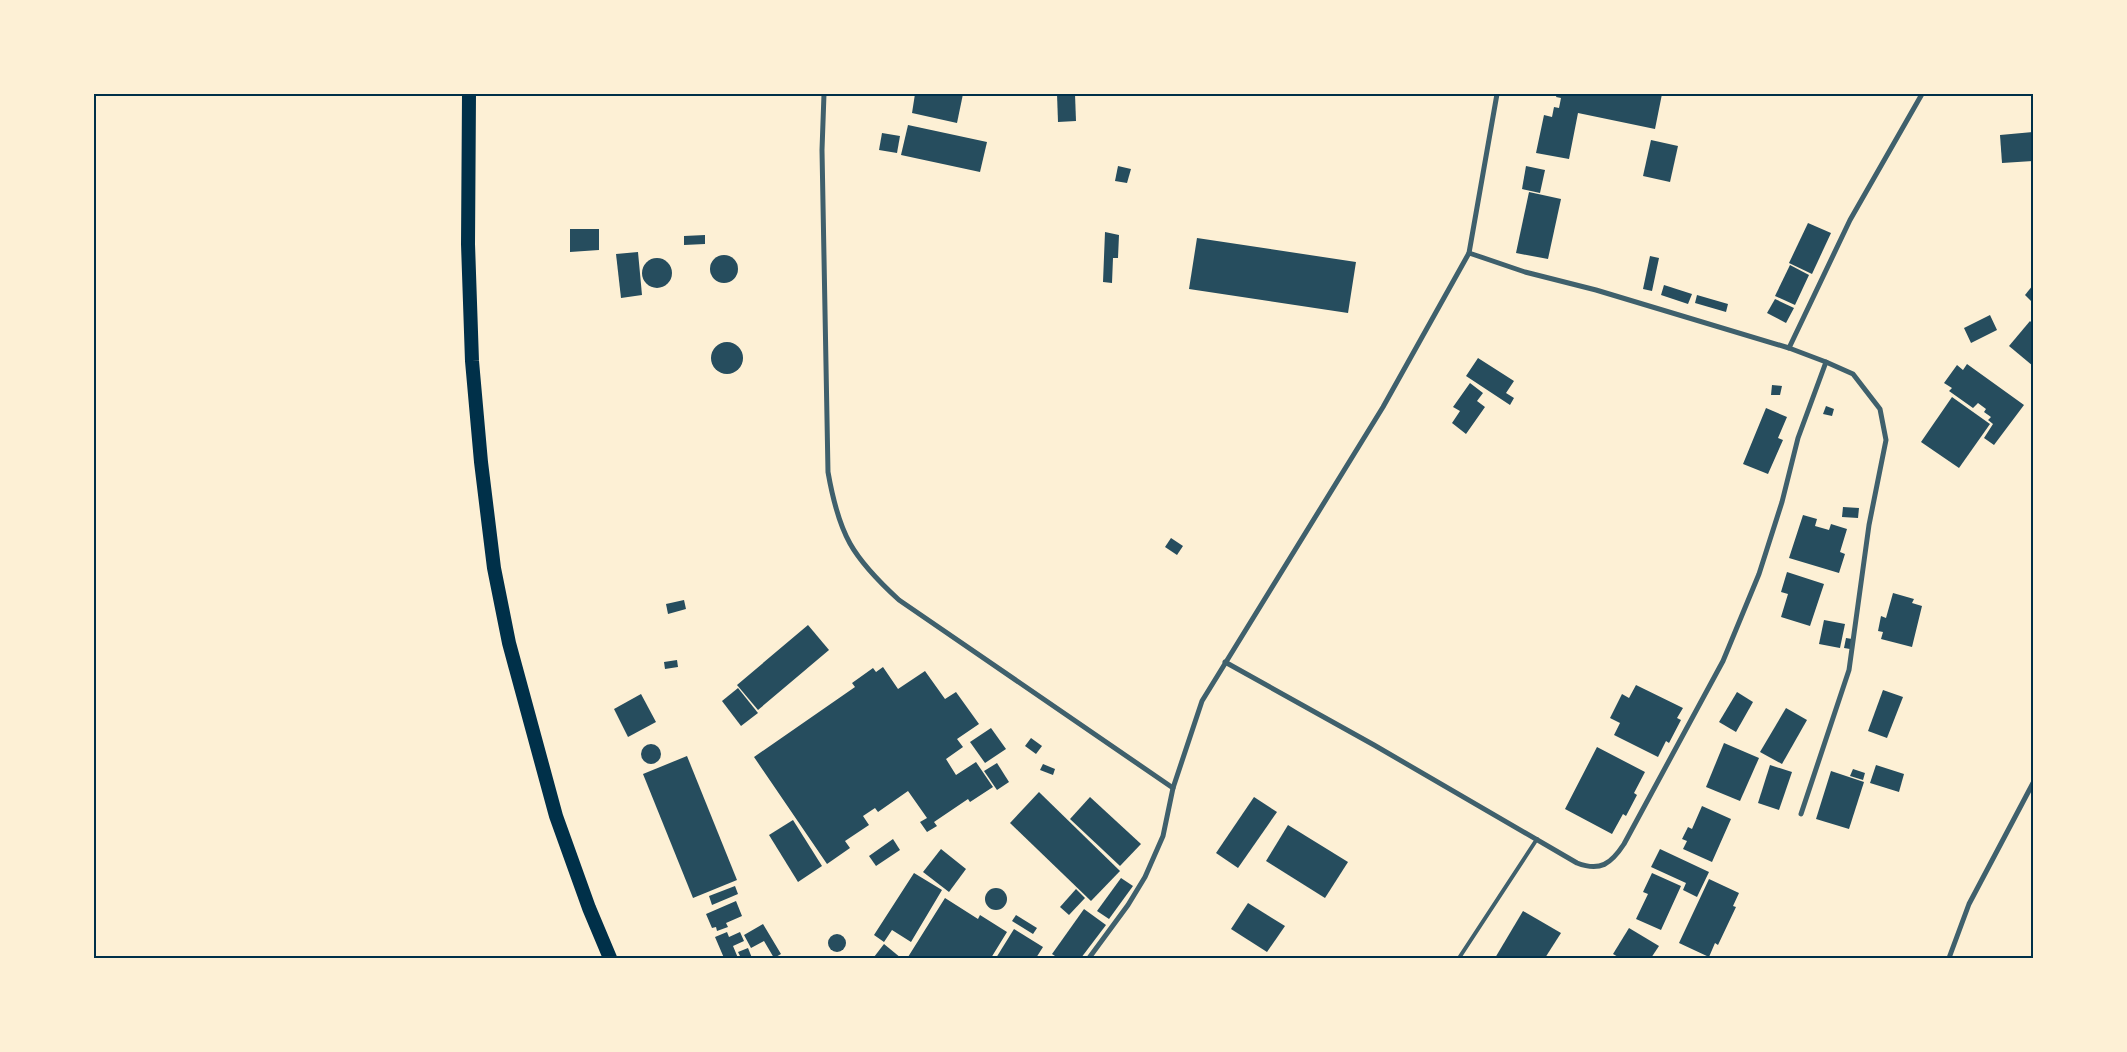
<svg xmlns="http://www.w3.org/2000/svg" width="2127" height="1052" font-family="'Fira Sans',sans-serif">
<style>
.building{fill:#264d5e}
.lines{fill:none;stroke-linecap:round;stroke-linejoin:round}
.service{stroke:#3f606c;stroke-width:4}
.minor{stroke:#3f606c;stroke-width:5}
.trunk{stroke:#003049;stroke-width:14}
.neatline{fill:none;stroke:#003049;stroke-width:2}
</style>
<rect width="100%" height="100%" fill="#fdf0d5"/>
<g class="building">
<polygon points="915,94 963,94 957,123 912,113"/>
<polygon points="1057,94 1075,94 1076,121 1058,122"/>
<polygon points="1557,94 1662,94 1655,129 1578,113 1569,159 1536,153 1544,115 1552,117 1554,107 1559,108 1561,98 1556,97"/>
<polygon points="908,125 987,142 980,172 901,155"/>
<polygon points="2033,132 2033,161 2002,163 2000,135"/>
<polygon points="882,133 900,136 897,153 879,150"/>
<polygon points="1651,140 1678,146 1670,182 1643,176"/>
<polygon points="1118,166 1131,169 1127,183 1115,181"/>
<polygon points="1526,166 1545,170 1540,193 1522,189"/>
<polygon points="1529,192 1561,199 1548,259 1516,253"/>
<polygon points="1808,223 1831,233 1812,274 1789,263"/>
<polygon points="570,229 599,229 599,250 570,252"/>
<polygon points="1105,232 1119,235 1118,258 1113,258 1112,283 1103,282"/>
<polygon points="705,235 705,244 684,245 684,236"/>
<polygon points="1197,238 1356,262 1348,313 1189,289"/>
<polygon points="638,252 642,295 621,298 616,254"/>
<circle cx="724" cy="269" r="14"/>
<polygon points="1650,256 1659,258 1652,291 1643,289"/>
<circle cx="657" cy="273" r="15"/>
<polygon points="1790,265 1809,275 1795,305 1775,296"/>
<polygon points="1664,285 1692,294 1688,304 1661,295"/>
<polygon points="2033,285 2033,303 2025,295"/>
<polygon points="1697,295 1728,304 1726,312 1695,303"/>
<polygon points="1775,299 1794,308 1786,323 1767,313"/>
<polygon points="1990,315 1997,330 1971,343 1964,328"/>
<polygon points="2030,321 2033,324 2033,366 2009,346"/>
<circle cx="727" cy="358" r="16"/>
<polygon points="1478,358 1514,381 1506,393 1514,398 1510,405 1466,376"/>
<polygon points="1967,364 2024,405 1994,445 1984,438 1993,424 1988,420 1991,417 1984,412 1986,409 1978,403 1973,408 1949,391 1952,388 1944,383 1957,365 1963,370"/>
<polygon points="1470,383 1483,393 1477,401 1485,407 1466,434 1452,423 1460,411 1453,407"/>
<polygon points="1772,385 1782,386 1780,395 1771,395"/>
<polygon points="1952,397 1990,424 1959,468 1921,442"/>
<polygon points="1826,406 1834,409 1832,416 1823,414"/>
<polygon points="1766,408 1787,417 1778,438 1783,440 1768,474 1743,464"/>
<polygon points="1843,507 1859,508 1858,518 1842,517"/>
<polygon points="1803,515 1817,519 1815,526 1829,530 1831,524 1847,529 1840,552 1845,554 1839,573 1789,558"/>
<polygon points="1171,538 1183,546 1177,555 1165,547"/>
<polygon points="1787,572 1824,584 1810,626 1781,617 1788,594 1781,592"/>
<polygon points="1893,593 1914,599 1912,603 1922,606 1912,647 1881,639 1883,632 1878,631 1881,616 1886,618"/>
<polygon points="684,600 686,609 668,614 666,604"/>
<polygon points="1824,620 1845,624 1840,648 1819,644"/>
<polygon points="808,625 829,650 758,710 737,685"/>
<polygon points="1846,638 1852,639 1850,649 1844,648"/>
<polygon points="677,660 678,667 665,669 664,662"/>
<polygon points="883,667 898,689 925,671 945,699 956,692 979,724 957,739 963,747 946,759 956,775 976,762 993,787 970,802 968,799 934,822 937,826 927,832 920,822 927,818 908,791 878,812 875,808 863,816 869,825 845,841 850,848 827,864 754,757 855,687 852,683 873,668 876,672"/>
<polygon points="1636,685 1683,708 1677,718 1681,720 1669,743 1666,741 1658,757 1614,735 1620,723 1610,718 1622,694 1629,698"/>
<polygon points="738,688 758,713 741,726 722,701"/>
<polygon points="1883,690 1903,697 1887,738 1868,731"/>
<polygon points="1737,692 1753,702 1736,732 1719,722"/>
<polygon points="641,694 656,722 628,737 614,709"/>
<polygon points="1786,708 1807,720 1782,764 1760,752"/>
<polygon points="991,728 1006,749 985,763 970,742"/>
<polygon points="1031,738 1042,746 1036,754 1025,746"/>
<polygon points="1724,743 1759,758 1740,801 1706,787"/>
<circle cx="651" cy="754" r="10"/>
<polygon points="1597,747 1645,772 1634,793 1637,795 1626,816 1623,814 1612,834 1565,809"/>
<polygon points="687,756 737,880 693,898 643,774"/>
<polygon points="997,763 1009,782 997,790 984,771"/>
<polygon points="1043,764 1055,769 1053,775 1040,770"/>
<polygon points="1770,765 1792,772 1779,810 1758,803"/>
<polygon points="1876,765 1904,774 1899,792 1870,783"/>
<polygon points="1853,769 1865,773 1863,780 1850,776"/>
<polygon points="1831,771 1864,782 1849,829 1816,819"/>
<polygon points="1039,792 1120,871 1091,901 1010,823"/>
<polygon points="1090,797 1141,844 1120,866 1070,819"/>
<polygon points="1254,797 1277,812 1238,868 1216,853"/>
<polygon points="1702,806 1731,819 1712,862 1683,849 1687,841 1682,839 1688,827 1692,829"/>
<polygon points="793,820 822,866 798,882 769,835"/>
<polygon points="1288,825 1348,862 1325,898 1266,861"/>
<polygon points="893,839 900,850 876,866 869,856"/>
<polygon points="941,849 966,869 949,892 923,872"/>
<polygon points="1660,849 1709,872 1697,897 1683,890 1686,883 1651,867"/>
<polygon points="914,873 942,890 911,942 892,930 884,942 874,935"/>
<polygon points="1652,873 1681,886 1661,930 1636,919 1648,894 1643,892"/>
<polygon points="1121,878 1133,886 1109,919 1097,911"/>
<polygon points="1709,879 1739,893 1733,906 1736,907 1718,945 1715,943 1709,957 1679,943"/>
<polygon points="735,886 738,894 712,905 709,896"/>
<circle cx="996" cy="899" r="11"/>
<polygon points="1076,889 1085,898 1069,915 1060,907"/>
<polygon points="945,898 978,919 980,915 1007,932 991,958 908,957"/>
<polygon points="736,901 742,916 726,923 728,927 717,931 716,927 712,928 706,914"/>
<polygon points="1248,903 1285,926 1267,952 1231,929"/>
<polygon points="1084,909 1106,925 1081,958 1058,958 1052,954"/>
<polygon points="1523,911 1561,933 1545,958 1495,958"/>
<polygon points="1016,915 1037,928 1033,934 1012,921"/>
<polygon points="763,924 781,954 774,958 764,941 751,948 744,935"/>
<polygon points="1629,928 1659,946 1651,958 1620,958 1613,954"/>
<polygon points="1014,929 1043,947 1036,958 996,958"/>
<polygon points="727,932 729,937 740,932 744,941 733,946 738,958 724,958 715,937"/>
<circle cx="837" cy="943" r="9"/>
<polygon points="884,944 901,958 876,958 874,957"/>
<polygon points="748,948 752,958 741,958 738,952"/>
</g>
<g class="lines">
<polyline class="service" points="1459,958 1537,839"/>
<g class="minor">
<path d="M824,94L822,150L828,472C839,535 852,557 899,600L1173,788"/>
<polyline points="1469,253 1525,272 1596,290 1789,348 1826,362 1853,374 1880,409 1886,440 1869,525 1849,670 1801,814"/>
<polyline points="1789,348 1850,220 1922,94"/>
<path d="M1225,662L1374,745L1577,863C1600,872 1611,864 1624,844L1723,661L1759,574L1782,502L1798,438L1826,362"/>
<polyline points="1089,958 1128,905 1145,877 1163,836 1173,788 1202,701 1383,407 1469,253 1497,94"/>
<polyline points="1949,958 1969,904 2033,783"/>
</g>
<polyline class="trunk" points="469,94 468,244 472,361 481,462 494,568 509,643 556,816 589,908 610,958"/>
</g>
<rect width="2127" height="1052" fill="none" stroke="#fdf0d5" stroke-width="190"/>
<rect x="95" y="95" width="1937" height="862" class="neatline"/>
</svg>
